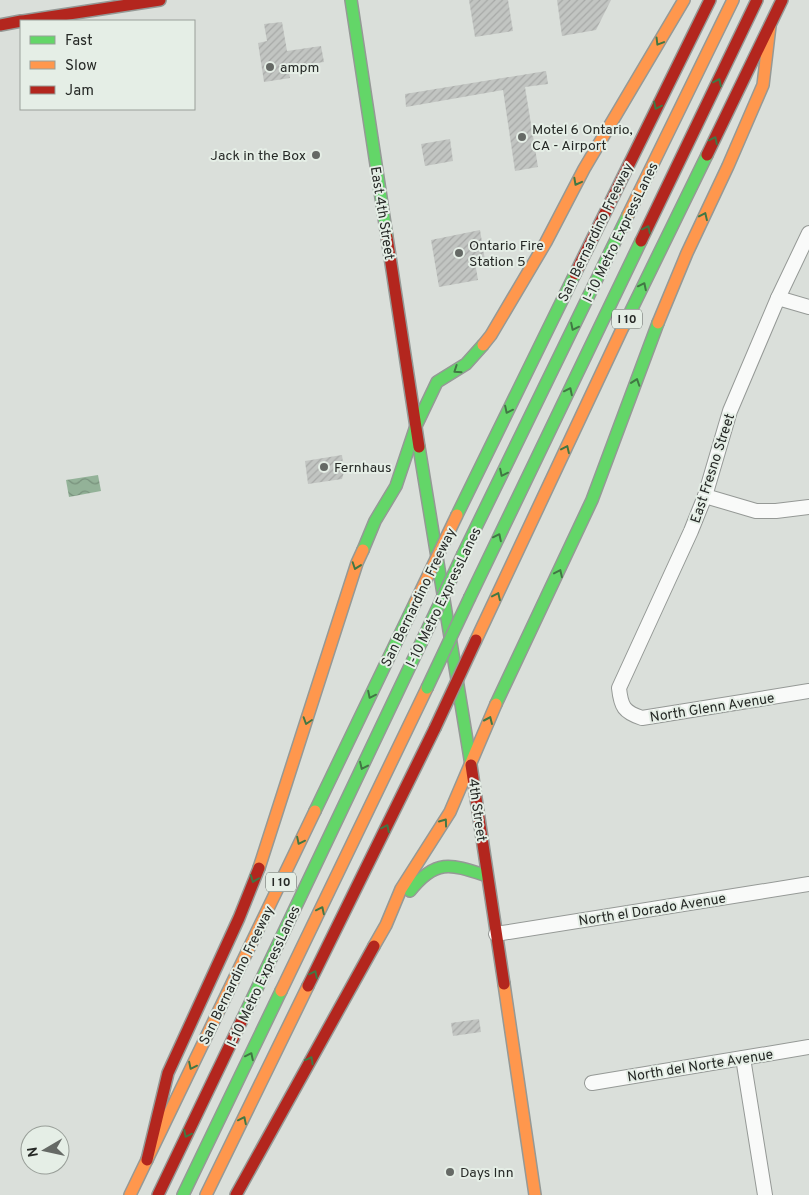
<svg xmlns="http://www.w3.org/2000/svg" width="809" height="1195" font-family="Overpass,sans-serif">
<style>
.water{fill:url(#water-waves)}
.building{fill:url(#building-hatch)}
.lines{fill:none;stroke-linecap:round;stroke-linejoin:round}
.street-casing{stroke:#959996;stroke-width:16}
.fast-casing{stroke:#959996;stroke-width:14}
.slow-casing{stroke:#959996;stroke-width:14}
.jam-casing{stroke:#959996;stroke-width:14}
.street{stroke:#f9faf9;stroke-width:14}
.fast{stroke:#63d668;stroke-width:11}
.slow{stroke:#ff974d;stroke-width:11}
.jam{stroke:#b3261e;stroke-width:11}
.fast-bridge-casing{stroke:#959996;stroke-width:14;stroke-linecap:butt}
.slow-bridge-casing{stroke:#959996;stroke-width:14;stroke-linecap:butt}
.jam-bridge-casing{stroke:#959996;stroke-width:14;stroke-linecap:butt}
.fast-bridge{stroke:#63d668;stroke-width:11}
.slow-bridge{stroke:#ff974d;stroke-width:11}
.jam-bridge{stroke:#b3261e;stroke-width:11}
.oneway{stroke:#417744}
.poi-dot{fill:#656965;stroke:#e5eee6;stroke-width:2}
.labels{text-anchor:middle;stroke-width:4;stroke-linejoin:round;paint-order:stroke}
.shield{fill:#e5eee6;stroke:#5f6460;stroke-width:1}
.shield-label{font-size:12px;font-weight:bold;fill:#262926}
.poi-label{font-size:14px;fill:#262926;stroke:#e5eee6;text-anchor:start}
.street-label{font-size:14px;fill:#262926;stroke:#e5eee6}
</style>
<defs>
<pattern id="water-waves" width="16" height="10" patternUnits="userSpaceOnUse" patternTransform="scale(1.25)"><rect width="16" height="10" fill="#93b298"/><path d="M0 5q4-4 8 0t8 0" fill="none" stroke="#78917c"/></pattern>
<pattern id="building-hatch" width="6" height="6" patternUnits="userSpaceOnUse" patternTransform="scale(1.25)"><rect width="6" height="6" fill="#c2c5c2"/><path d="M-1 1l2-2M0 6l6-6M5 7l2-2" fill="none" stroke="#a7a9a7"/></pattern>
</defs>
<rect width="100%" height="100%" fill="#dadfda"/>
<polygon class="water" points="98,475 101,491 69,497 66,480"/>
<g class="building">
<polygon points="469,0 508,0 513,31 475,37"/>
<polygon points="557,0 611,0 596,30 562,36"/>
<polygon points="282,22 287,51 321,46 324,62 288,67 290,78 264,82 258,43 267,41 264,24"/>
<polygon points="546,71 548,84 525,87 538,167 515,171 503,90 406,107 405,94"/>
<polygon points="450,139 453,161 425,166 421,144"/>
<polygon points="480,230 485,260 475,262 478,280 439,287 431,240"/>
<polygon points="342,455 344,472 342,479 308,484 305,461"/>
<polygon points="479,1019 481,1032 453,1036 451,1023"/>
</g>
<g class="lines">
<defs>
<g id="street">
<path d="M809,233L778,298L730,411L705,496L691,531L619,688C621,707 624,712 642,718L809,691"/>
<polyline points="778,298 809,307"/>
<polyline points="705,496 756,511 776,511 809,507"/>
<polyline points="496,934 809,884"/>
<polyline points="743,1058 765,1195"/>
<polyline points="592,1083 809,1047"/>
</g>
<g id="fast">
<polyline points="351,0 387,237"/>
<polyline points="623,327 707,155"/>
<polyline points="419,447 471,765"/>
<polyline points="457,515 575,274"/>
<polyline points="363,550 375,521 396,486 416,426 437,382 466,364 483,345"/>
<polyline points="463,554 628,215"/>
<polyline points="470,597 641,241"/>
<polyline points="496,704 592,500 658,323"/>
<polyline points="315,811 415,603"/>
<path d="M410,891C436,858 451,864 487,876"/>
<polyline points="242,1020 421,643"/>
<polyline points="183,1195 281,991"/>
</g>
<g id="slow">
<polyline points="628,215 733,0"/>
<polyline points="658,323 687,253 728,166 763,85 770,26"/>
<polyline points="483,345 491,335 546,242 584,169 684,0"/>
<polyline points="476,640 623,327"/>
<polyline points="259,868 357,563 363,550"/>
<polyline points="374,946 386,925 401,889 450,812 496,704"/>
<polyline points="504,984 535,1195"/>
<polyline points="281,991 427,688"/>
<polyline points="130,1195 315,811"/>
<polyline points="206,1195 308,986"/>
</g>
<g id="jam">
<polyline points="23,21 160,0"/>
<polyline points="0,25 21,21"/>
<polyline points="707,155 782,0"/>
<polyline points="387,237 419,447"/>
<polyline points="641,241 757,0"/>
<polyline points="575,274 710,0"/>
<polyline points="471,765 504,984"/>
<polyline points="308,986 435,728"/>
<polyline points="147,1160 168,1073 239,918 259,868"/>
<polyline points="158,1195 242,1020"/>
<polyline points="236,1195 374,946"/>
</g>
</defs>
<use href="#street" class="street-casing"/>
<use href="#fast" class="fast-casing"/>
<use href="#slow" class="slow-casing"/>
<use href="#jam" class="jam-casing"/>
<use href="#street" class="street"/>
<use href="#fast" class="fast"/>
<use href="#slow" class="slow"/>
<use href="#jam" class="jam"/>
<defs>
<g id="fast-bridge">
<polyline points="421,643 463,554"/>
<polyline points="427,688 470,597"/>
</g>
<polyline id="slow-bridge" points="415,603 457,515"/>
<polyline id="jam-bridge" points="435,728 476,640"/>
</defs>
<use href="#fast-bridge" class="fast-bridge-casing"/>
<use href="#slow-bridge" class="slow-bridge-casing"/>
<use href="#jam-bridge" class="jam-bridge-casing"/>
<use href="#fast-bridge" class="fast-bridge"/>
<use href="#slow-bridge" class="slow-bridge"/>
<use href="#jam-bridge" class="jam-bridge"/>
</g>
<defs><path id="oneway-chevron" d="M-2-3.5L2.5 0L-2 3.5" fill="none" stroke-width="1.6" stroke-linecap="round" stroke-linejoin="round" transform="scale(1.25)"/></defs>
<g class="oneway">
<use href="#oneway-chevron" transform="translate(659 42) rotate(121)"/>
<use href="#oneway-chevron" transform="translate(718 82) rotate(-64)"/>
<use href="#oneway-chevron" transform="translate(657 106) rotate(116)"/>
<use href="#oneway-chevron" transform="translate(714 140) rotate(-64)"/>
<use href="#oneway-chevron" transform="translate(577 182) rotate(118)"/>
<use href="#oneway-chevron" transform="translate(704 216) rotate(-65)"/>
<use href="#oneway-chevron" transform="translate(647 229) rotate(-64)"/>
<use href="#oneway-chevron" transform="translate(643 286) rotate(-64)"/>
<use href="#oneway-chevron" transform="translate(574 327) rotate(116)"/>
<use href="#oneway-chevron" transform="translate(457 370) rotate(146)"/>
<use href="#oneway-chevron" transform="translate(636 382) rotate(-71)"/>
<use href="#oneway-chevron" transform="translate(569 391) rotate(-64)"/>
<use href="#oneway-chevron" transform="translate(508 410) rotate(116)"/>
<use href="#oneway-chevron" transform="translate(566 449) rotate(-65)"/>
<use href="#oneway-chevron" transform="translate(503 473) rotate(116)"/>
<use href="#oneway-chevron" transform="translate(498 537) rotate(-64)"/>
<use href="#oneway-chevron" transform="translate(356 566) rotate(109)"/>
<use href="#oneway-chevron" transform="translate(559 573) rotate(-65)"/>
<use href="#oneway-chevron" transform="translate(497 596) rotate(-65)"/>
<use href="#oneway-chevron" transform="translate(371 695) rotate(116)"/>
<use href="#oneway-chevron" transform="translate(489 720) rotate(-66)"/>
<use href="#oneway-chevron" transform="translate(307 721) rotate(108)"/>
<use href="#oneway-chevron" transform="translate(363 766) rotate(115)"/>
<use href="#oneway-chevron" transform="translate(444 822) rotate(-54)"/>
<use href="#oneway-chevron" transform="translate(386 828) rotate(-64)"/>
<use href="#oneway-chevron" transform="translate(300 841) rotate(116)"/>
<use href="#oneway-chevron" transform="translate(254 879) rotate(111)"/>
<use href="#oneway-chevron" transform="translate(321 910) rotate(-64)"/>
<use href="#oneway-chevron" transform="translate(314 974) rotate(-64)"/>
<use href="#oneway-chevron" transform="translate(250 1056) rotate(-64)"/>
<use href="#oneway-chevron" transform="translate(310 1060) rotate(-61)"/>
<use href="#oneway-chevron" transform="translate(192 1066) rotate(116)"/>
<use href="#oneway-chevron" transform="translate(243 1120) rotate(-64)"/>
<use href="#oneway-chevron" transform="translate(187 1134) rotate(116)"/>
</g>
<g class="poi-dot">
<circle cx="270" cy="67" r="5"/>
<circle cx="522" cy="137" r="5"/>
<circle cx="316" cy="155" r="5"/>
<circle cx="459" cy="253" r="5"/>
<circle cx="324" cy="467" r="5"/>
<circle cx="450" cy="1172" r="5"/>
</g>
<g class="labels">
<g class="shield">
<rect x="612" y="309.5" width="30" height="19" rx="4"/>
<rect x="266" y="872.5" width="30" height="19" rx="4"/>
</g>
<g class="shield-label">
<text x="627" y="323">I 10</text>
<text x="281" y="886">I 10</text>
</g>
<g class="poi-label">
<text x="280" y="72">ampm</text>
<text x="532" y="134">Motel 6 Ontario,<tspan x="532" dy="16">CA - Airport</tspan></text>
<text x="306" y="160" text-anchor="end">Jack in the Box</text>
<text x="469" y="250">Ontario Fire<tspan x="469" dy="16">Station 5</tspan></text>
<text x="334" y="472">Fernhaus</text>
<text x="460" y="1177">Days Inn</text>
</g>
<g class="street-label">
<text transform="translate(383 213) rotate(81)" y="5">East 4th Street</text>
<text transform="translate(595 232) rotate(-64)" y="5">San Bernardino Freeway</text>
<text transform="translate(620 232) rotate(-64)" y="5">I-10 Metro ExpressLanes</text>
<text transform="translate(712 468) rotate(-72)" y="5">East Fresno Street</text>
<text transform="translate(418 597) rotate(-64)" y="5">San Bernardino Freeway</text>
<text transform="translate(443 597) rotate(-64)" y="5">I-10 Metro ExpressLanes</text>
<text transform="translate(712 707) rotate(-9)" y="5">North Glenn Avenue</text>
<text transform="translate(478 810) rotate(82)" y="5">4th Street</text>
<text transform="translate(652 909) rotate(-9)" y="5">North el Dorado Avenue</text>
<text transform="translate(236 975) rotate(-64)" y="5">San Bernardino Freeway</text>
<text transform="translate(263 976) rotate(-65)" y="5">I-10 Metro ExpressLanes</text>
<text transform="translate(700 1065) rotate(-9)" y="5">North del Norte Avenue</text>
</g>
</g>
<rect x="20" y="20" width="175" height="90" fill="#e5eee6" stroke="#999f99"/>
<rect x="30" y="36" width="25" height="8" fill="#63d668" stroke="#999f99"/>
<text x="65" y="45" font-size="15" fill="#262926">Fast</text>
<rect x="30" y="61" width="25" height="8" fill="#ff974d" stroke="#999f99"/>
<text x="65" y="70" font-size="15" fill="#262926">Slow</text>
<rect x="30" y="86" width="25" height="8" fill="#b3261e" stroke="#999f99"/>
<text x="65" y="95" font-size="15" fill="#262926">Jam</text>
<g transform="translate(45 1150) rotate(261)"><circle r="24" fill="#e5eee6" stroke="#999f99"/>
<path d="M0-4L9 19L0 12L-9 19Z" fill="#656965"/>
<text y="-8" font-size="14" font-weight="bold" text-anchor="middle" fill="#262926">N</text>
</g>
</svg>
